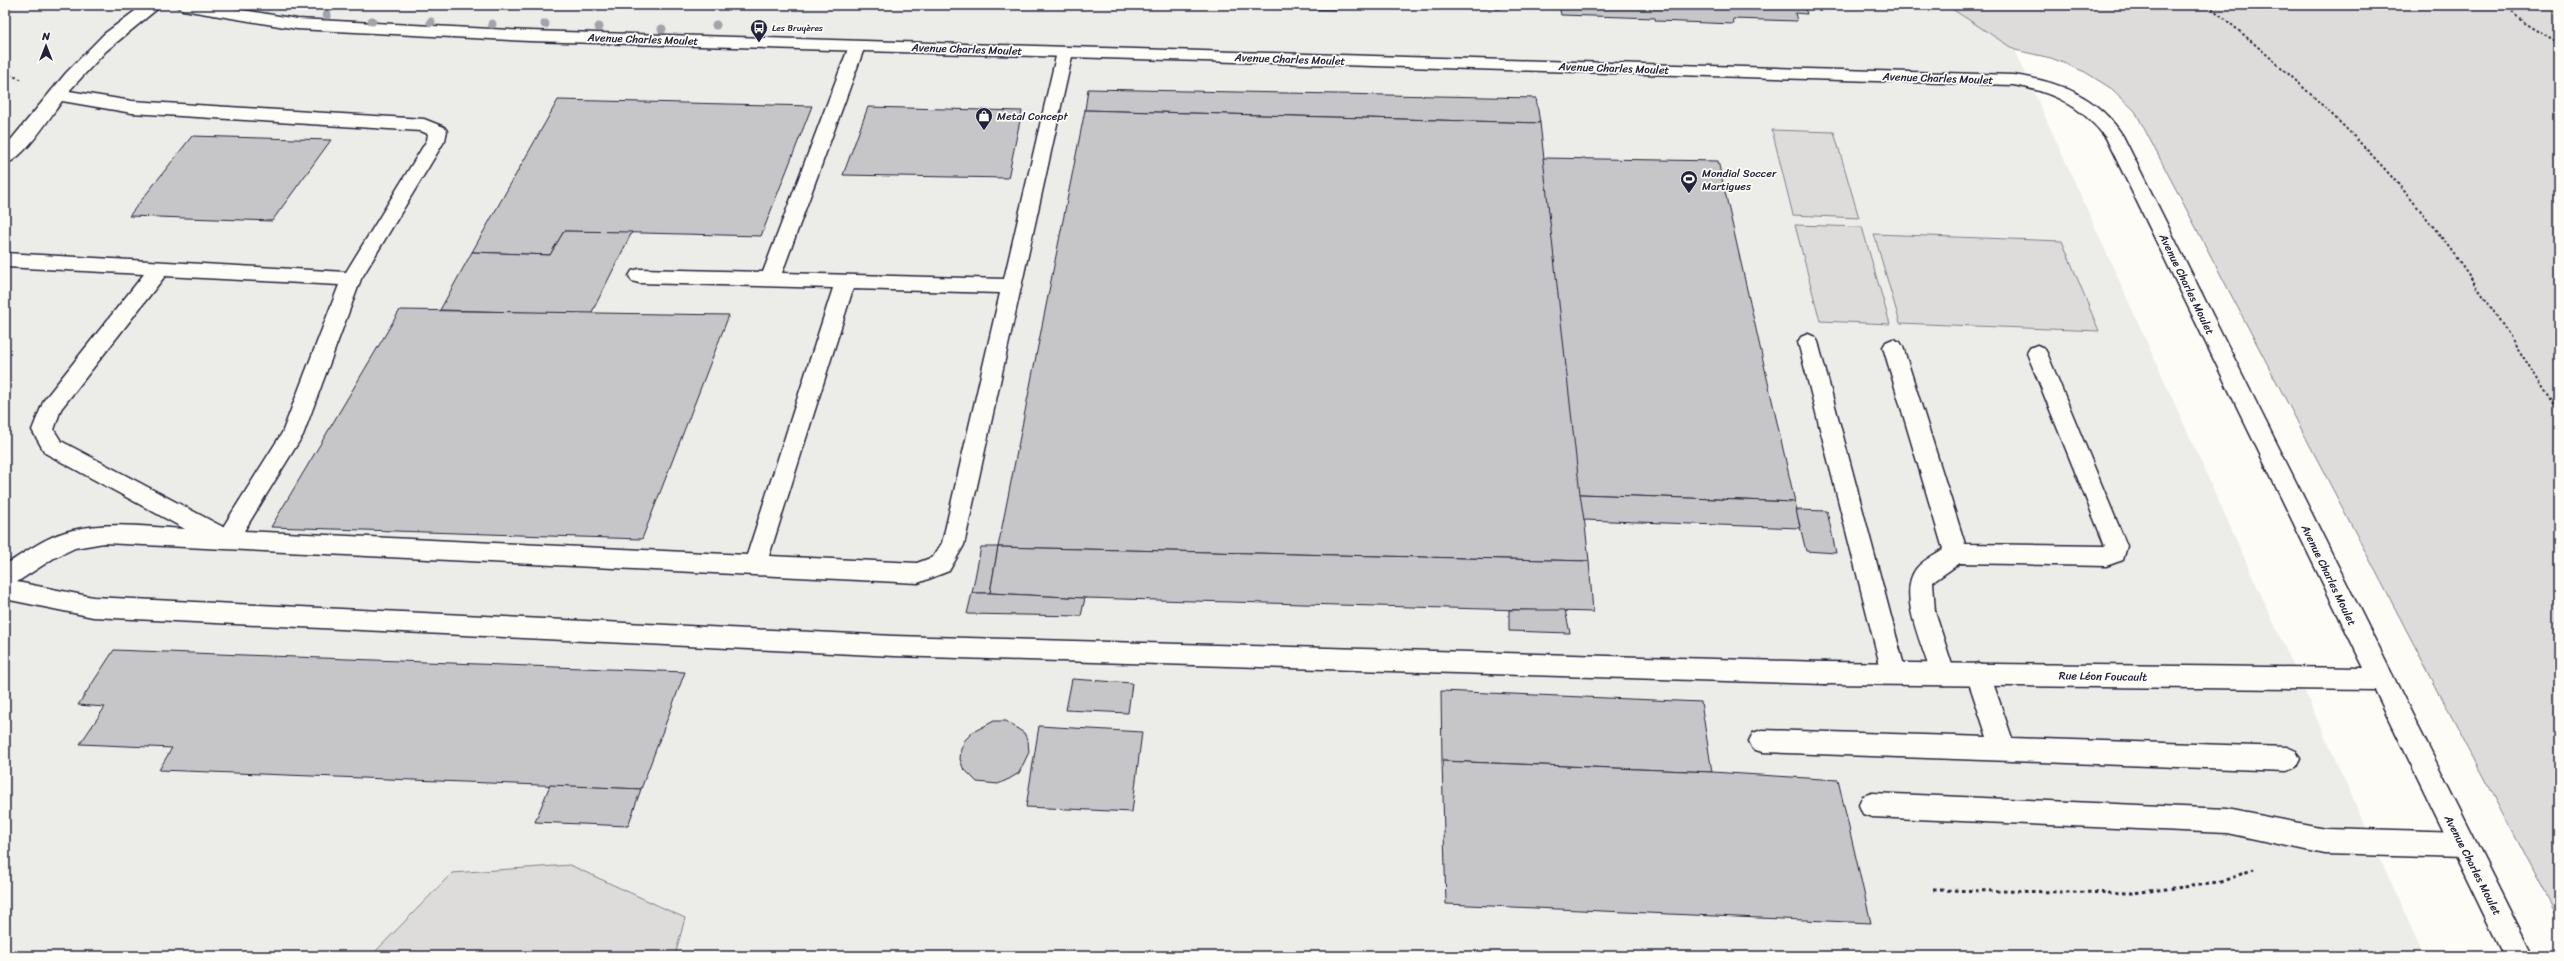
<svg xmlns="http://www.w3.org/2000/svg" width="2564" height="961" font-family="Sriracha,sans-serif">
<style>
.built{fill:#ecece9}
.green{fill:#dddcdb;stroke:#807f8b}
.building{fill:#c6c6c8;stroke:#22223b}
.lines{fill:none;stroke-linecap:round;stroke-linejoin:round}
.service-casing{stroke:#22223b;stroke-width:3}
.minor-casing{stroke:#22223b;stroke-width:3}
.path-far1{stroke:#22223b;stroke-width:2;stroke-dasharray:2.5 2.5;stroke-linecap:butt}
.path{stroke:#22223b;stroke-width:3;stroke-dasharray:3.5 3.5;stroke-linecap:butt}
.service{fill:#fdfcf7;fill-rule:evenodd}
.minor{fill:#fdfcf7;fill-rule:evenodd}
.tree{fill:#a3a3aa}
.labels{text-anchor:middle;stroke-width:3.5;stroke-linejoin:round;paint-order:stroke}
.far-poi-label{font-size:9px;fill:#22223b;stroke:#fdfcf7;text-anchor:start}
.street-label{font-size:11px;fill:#22223b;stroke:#fdfcf7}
.poi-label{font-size:11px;fill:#22223b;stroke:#fdfcf7;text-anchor:start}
</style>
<rect width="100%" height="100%" fill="#fdfcf7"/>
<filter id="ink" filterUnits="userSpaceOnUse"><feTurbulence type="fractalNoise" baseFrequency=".025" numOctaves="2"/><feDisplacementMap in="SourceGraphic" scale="8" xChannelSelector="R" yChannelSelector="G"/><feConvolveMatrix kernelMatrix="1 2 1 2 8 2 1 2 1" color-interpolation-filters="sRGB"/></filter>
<g filter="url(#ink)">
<polygon class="built" points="5,5 1946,5 2015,50 2424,956 5,956"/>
<g class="green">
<polygon points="1946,5 2559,5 2559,922 2135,111 2112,89 2085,72 2051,58 2015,50"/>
<polygon points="1772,130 1834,132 1859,218 1793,215"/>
<polygon points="1795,225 1862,227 1890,324 1820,321"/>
<polygon points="1874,234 2062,241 2099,331 1900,323"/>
<polygon points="570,865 685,918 675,956 371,956 452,873"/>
</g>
<g class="building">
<polygon points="1108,5 1176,5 1176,6"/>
<polygon points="1176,5 1257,5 1257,8"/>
<polygon points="1257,5 1336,5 1336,10 1257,8"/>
<polygon points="1446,5 1499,5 1500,9 1446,7"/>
<polygon points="1559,5 1804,5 1807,14 1795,13 1797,21 1733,19 1734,24 1656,21 1655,18 1561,15"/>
<polygon points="1088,89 1536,98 1540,123 1085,110"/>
<polygon points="558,100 812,106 761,236 564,231 550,255 472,252"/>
<polygon points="868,107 1022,111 1008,178 843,175"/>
<polygon points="1085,110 1540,123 1589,561 998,547"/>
<polygon points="192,136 331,140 272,221 129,216"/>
<polygon points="1543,158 1718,161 1795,502 1580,494"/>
<polygon points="564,231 632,232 591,314 440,310 472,252 550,255"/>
<polygon points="400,310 729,315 642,539 271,527"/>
<polygon points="1580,494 1795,502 1800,528 1584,520"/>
<polygon points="1796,510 1827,511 1836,553 1806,551"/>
<polygon points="981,547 998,547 990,593 972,593"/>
<polygon points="998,547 1589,561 1593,612 1085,598 990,593"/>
<polygon points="972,593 990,593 1085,598 1081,616 967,614"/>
<polygon points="1509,610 1565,610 1570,633 1509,631"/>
<polygon points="114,650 685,672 641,789 159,770 172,748 80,744 105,707 78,705"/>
<polygon points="1072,679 1132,683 1128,713 1066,710"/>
<polygon points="1441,691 1701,702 1712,772 1442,761"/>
<polygon points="994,721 1006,721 1024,733 1028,741 1029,752 1019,773 1009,779 998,784 977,782 963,768 960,759 961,749 965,740 973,732"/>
<polygon points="1039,726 1142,732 1132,812 1026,807"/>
<polygon points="1442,761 1712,772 1838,780 1871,923 1446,904"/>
<polygon points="550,785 641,789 628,826 535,822"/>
</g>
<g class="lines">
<defs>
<g id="service">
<path d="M143,5H162L106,51L69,91L132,101L424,119L444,127L447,131L445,140L361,279L303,435L244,531L747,555L833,288L639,283L632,281L629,276L632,271L639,269L763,272L849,46L851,42H863L865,46L782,273L1004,279L1057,52L1059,48H1071L1073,52L964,545L949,571L918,583L104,543L75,548L54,558L17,582L93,597L894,636L1825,662L1834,665L1837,673L1834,681L1825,684L894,656L93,617L5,599V565C26,552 48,535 73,530C109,521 148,527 185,529L45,453L32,430L44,400L144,274L5,267V253L346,272L427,140L428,134L421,131L132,113L62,101C50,117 24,159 5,164V147L66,73L104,34ZM165,276L339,285L282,433L223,527L61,441L54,430L61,409ZM853,289L1000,293L942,543L933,557L917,563L769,556Z"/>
<polygon points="1808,334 1815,337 1818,342 1906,673 1903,681 1894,684 1885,681 1882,673 1798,342 1801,337"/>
<path d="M1893,339L1900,342L1903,347L1965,544L2105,546L2027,353L2030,348L2037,345L2044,348L2047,353L2127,546L2123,560L2106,566L1960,563L1933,582L1935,612L1955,674L1952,682L1943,685L1934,682L1931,674C1923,646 1897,594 1916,569C1923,560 1934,555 1943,549L1883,347L1886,342Z"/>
<polygon points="1978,663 1987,666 1990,674 2012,738 2287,747 2296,751 2300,759 2296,767 2287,771 1762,752 1753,749 1749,741 1753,733 1762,730 1987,737 1966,674 1969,666"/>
<polygon points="1872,793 2227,809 2325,828 2463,832 2472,836 2476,845 2472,854 2463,858 2325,854 2227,833 1872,817 1863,814 1859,805 1863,796"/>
</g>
<path id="minor" d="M175,5H213L297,19L529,31L2013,75C2058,81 2098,96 2123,136L2533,956H2504L2375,690L1825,684L1816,681L1813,673L1816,665L1825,662L2364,668L2106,138C2082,106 2052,91 2013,85L529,41L297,29L183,10Z"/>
</defs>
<use href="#service" class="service-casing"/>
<use href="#minor" class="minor-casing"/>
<g class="path-far1">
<path d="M2208,5C2287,70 2364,139 2428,220C2476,280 2516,347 2559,412"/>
<polyline points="2519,5 2512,12 2524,23 2559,44"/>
<polyline points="5,73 23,80"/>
</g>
<polyline class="path" points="1933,890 2132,893 2218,883 2254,869"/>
<use href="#service" class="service"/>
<use href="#minor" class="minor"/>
</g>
<g class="tree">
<circle cx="327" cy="15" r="4.5"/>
<circle cx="372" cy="21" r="4.5"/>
<circle cx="431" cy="22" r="4.5"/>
<circle cx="492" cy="24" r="4.5"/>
<circle cx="545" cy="24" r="4.5"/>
<circle cx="716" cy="25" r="4.5"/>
<circle cx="599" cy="27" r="4.5"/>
<circle cx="662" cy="29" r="4.5"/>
</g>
</g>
<defs>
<symbol id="bus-pin" viewBox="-11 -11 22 30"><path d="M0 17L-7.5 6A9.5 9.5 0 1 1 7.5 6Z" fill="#22223b" stroke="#fdfcf7"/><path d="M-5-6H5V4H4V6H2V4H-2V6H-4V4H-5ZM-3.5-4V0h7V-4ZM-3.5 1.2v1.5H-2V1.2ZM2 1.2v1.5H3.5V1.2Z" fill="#fff"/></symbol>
<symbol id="shop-pin" viewBox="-11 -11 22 30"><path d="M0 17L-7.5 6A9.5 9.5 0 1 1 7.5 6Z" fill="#22223b" stroke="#fdfcf7"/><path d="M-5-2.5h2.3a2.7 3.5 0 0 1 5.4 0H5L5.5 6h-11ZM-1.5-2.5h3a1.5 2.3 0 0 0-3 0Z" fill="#fff"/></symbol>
<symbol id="stadium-pin" viewBox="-11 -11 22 30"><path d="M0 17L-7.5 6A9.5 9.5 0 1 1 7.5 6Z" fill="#22223b" stroke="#fdfcf7"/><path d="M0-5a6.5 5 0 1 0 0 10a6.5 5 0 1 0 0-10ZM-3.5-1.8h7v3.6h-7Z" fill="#fff"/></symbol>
</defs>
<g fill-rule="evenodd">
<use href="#bus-pin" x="749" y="18" width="20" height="27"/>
<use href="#shop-pin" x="974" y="106" width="20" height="27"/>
<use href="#stadium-pin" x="1679" y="169" width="20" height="27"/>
</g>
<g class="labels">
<g class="far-poi-label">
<text x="772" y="31">Les Bruyères</text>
</g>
<g class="street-label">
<text transform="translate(643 39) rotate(2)" y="4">Avenue Charles Moulet</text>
<text transform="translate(967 49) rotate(2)" y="4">Avenue Charles Moulet</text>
<text transform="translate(1290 59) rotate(2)" y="4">Avenue Charles Moulet</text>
<text transform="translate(1614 68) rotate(2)" y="4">Avenue Charles Moulet</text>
<text transform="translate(1938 78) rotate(2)" y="4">Avenue Charles Moulet</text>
<text transform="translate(2187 284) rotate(64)" y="4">Avenue Charles Moulet</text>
<text transform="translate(2329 575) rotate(64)" y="4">Avenue Charles Moulet</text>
<text transform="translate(2103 676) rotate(1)" y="4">Rue Léon Foucault</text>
<text transform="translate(2473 865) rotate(63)" y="4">Avenue Charles Moulet</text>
</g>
<g class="poi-label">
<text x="997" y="120">Metal Concept</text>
<text x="1702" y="177">Mondial Soccer<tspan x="1702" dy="13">Martigues</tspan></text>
</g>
</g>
<rect width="2564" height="961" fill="none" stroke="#fdfcf7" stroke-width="20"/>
<rect x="10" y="10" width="2544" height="941" fill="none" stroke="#22223b" stroke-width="1.5" filter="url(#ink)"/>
<g transform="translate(46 46)" stroke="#fdfcf7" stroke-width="3" paint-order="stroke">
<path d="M0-3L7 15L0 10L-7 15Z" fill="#22223b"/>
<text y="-6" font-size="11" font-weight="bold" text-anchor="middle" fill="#22223b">N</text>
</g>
</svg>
